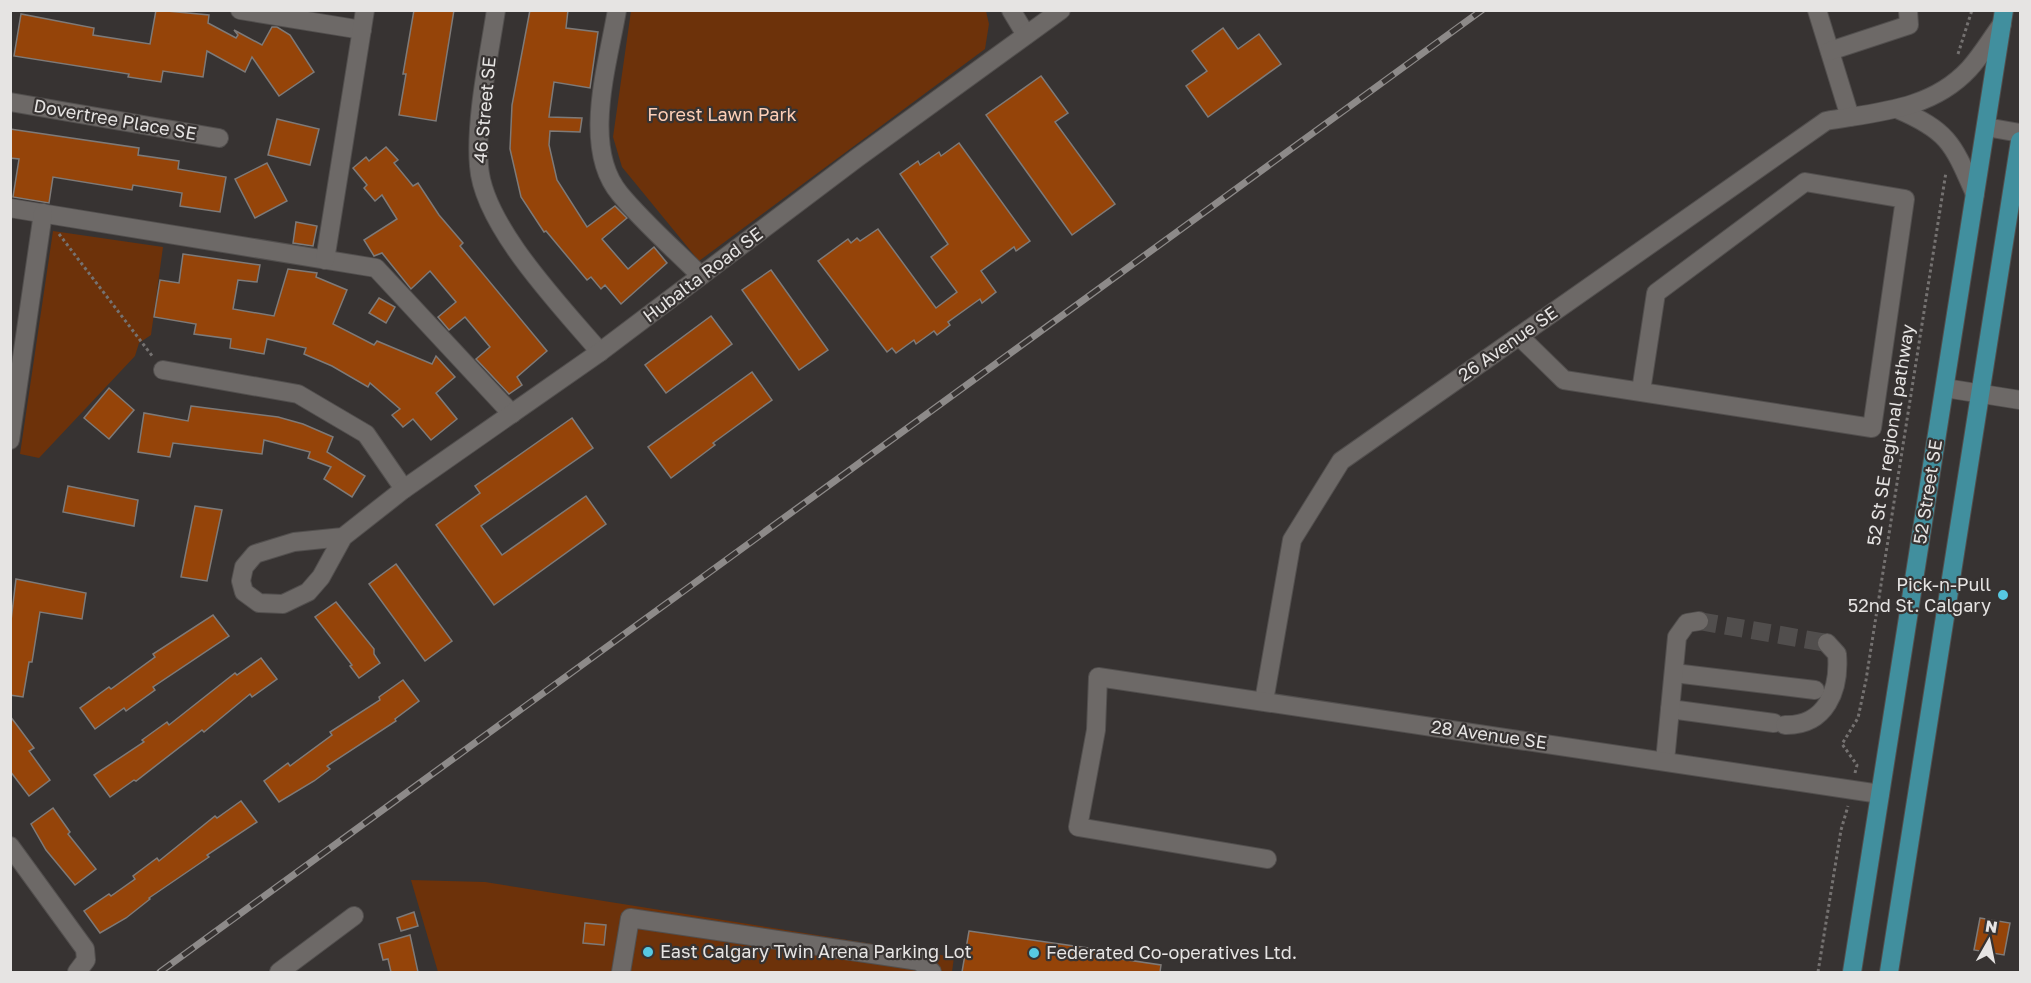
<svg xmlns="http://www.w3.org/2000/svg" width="2031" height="983" font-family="'Golos Text',sans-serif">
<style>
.green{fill:#6d320a}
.building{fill:#954409;stroke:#7e7a78;stroke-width:1.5}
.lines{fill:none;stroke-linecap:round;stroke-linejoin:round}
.minor-tunnel{stroke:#514e4d;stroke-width:18;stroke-dasharray:18 9;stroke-linecap:butt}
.minor-casing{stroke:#524f4e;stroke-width:20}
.major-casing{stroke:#524f4e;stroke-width:20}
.path{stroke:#757271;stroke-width:3;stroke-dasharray:3 3;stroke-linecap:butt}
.minor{stroke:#6d6967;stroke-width:18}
.major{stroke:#418f9e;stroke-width:18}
.rail-casing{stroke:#8d8a89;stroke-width:7}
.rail{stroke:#373332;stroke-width:4.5;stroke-dasharray:14;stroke-linecap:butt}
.poi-dot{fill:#57c9e2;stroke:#373332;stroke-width:2}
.labels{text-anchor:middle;stroke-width:4.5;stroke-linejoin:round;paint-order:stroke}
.street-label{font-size:18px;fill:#e6e4e3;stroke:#373332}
.park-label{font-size:18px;fill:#fecfb7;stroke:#373332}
.poi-label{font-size:18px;fill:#e6e4e3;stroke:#373332;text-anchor:start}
</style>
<rect width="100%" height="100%" fill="#373332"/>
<g class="green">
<polygon points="631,11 986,11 989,24 985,49 699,261 622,167 613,137"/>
<polygon points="53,231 163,247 151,335 139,343 135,356 39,458 20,454"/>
<polygon points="411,880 485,882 954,957 952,972 438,972"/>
</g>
<g class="building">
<polygon points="156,10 209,15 208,23 236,38 238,35 234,30 262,45 272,27 277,27 290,35 314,72 279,96 252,57 245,72 207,51 203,77 163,71 161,82 128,77 129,74 14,56 21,14 94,28 93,35 150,44"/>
<polygon points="414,10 454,10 436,121 399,115 406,74 403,74"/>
<polygon points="530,10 568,10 566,28 598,32 590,88 554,82 549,117 582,118 580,132 550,131 549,145 557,180 587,227 615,206 627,218 602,239 628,269 654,247 667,263 621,304 605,285 601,289 591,277 587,280 546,231 544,232 521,197 510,149 512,105"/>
<polygon points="1223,28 1238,49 1259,34 1281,64 1208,117 1186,86 1207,71 1192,51"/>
<polygon points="1041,76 1068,113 1055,122 1115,204 1072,235 986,115"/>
<polygon points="277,119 319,129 310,165 268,155"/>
<polygon points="10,129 139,148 138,155 179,161 178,169 226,177 220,212 180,206 182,193 133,185 132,190 53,177 49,203 13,197 19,159 10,158"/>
<polygon points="959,143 1030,241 1016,251 1014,247 981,271 996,292 982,303 980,299 948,322 950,325 937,335 934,331 916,344 914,340 896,353 892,348 887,352 818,261 848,239 851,243 857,238 860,241 878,229 936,308 957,292 931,257 948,244 900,174 918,161 920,165 939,152 941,156"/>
<polygon points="386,147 398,160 394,163 413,186 418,183 439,215 463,243 460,246 547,351 517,377 522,385 509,394 476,359 490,347 465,317 449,330 438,317 456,302 430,271 411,289 382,253 374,256 364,240 397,219 382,195 375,201 364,188 367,185 353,168 366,157 369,161"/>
<polygon points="267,163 287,201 255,218 235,179"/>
<polygon points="296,222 317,226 313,246 293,243"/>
<polygon points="183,254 260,265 257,282 238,280 233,309 274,316 288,269 317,273 316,277 347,290 333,324 374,345 377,341 432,364 436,356 455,377 436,393 457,419 431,440 413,419 403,427 392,415 400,409 370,383 368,387 332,366 304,354 306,348 267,339 264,354 230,348 231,339 194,334 196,324 154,317 160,280 179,283"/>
<polygon points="771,270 828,350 799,370 742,290"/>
<polygon points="379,298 395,307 386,323 369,313"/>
<polygon points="711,316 732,344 666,393 645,365"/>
<polygon points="752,372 772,400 713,443 715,445 671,478 648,447"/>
<polygon points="109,388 134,410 109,439 84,418"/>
<polygon points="191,406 278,417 303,424 333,437 327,452 365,476 352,497 324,479 331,467 308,458 310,452 264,440 262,454 173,443 170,457 138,452 144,413 188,421"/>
<polygon points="572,418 593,448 481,526 502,555 586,496 606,524 494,605 436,525 480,493 475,486"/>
<polygon points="68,486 138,500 134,526 63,512"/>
<polygon points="195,506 222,510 207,581 181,577"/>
<polygon points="396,564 452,641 425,661 369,584"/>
<polygon points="16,579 86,593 82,619 40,612 32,662 29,662 23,697 10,695 10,629"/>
<polygon points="336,602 374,649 374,654 380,663 359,678 350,666 352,665 315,617"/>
<polygon points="213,615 229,636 153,687 155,690 126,711 124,708 95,729 80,708 109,687 111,689 155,657 153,654"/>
<polygon points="261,658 277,679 252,697 250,694 204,732 202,730 136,781 134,780 110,797 94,775 144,742 142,740 167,722 169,725 235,673 237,675"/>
<polygon points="403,680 419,701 395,719 396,721 327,766 330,769 314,781 279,802 264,781 288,763 290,766 332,735 330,732 380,700 379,697"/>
<polygon points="10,716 34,748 29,751 50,780 29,796 10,771"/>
<polygon points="241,801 257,822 207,855 209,857 149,898 150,899 126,918 100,933 84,911 109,894 111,896 135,879 133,876 157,858 159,861 215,816 217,818"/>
<polygon points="53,808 70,832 68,834 96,869 75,885 46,850 31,824"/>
<polygon points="414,912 418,926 401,931 397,918"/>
<polygon points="1980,918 2010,923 2004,955 1974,950"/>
<polygon points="585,923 606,925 604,945 583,943"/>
<polygon points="969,931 1102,950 1101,956 1161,965 1160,972 962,972"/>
<polygon points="410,935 418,972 391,972 388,959 383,960 379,944"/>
</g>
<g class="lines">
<polyline class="minor-tunnel" points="1699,621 1827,643"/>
<defs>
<g id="minor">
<polyline points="240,10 362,30"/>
<path d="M496,10C489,56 475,120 479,166C483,226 562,307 600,352"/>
<path d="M617,10C608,64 581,148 620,194C644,223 674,249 701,276"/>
<polyline points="1011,10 1026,35"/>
<polyline points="1817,10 1850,117"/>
<polyline points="1830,51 1909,25 1908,10"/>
<polyline points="10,102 219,138"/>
<path d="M1897,109C1949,131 1953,144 1975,194"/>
<polyline points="1986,127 2020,133"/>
<polyline points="10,208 376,268 512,414"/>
<polyline points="325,260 365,10"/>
<polyline points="1519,336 1564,380 1872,428 1905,199 1805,182 1656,293 1641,391"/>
<polyline points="163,370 298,394 366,434 404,489"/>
<polyline points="1945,388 2020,400"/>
<polyline points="10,440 43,213"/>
<polyline points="343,537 294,542 255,554 244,567 241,581 244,592 259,603 283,604 308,592 321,577 343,537 404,489 600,352 857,158 1061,10"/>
<polyline points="1674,673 1815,690"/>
<path d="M1264,701L1292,540L1341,461L1826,121C1877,112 1931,110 1969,69C1981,56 1991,39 2002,24"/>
<polyline points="1670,709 1774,723"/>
<path d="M1785,725C1826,726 1840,690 1837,654L1827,643"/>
<polyline points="1665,761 1677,637 1687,623 1699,621"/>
<polyline points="10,846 85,949 86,960 77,972"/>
<polyline points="1267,859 1078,827 1096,730 1098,677 1880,794"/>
<polyline points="279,972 354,916"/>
<polyline points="621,972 630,918 919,961 932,972"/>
</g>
<g id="major">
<polyline points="1852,972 2004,10"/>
<polyline points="1889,972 2020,141"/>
</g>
</defs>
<use href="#minor" class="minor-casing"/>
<use href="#major" class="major-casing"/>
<g class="path">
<polyline points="1958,54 1972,10"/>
<polyline points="59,234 153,357"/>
<polyline points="1855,773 1857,765 1842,744 1858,718 1866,680 1946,172"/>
<polyline points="1818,972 1841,830 1848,806"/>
</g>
<use href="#minor" class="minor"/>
<use href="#major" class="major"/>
<defs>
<polyline id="rail" points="160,972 1482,10"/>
</defs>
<use href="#rail" class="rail-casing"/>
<use href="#rail" class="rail"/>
</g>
<g class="poi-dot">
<circle cx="2003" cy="595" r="6"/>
<circle cx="648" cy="952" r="6"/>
<circle cx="1034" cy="953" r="6"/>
</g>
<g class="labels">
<g class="street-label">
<text transform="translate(485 110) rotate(-85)" y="6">46 Street SE</text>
<text transform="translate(115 120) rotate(10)" y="6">Dovertree Place SE</text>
<text transform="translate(703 275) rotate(-37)" y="6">Hubalta Road SE</text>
<text transform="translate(1508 344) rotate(-35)" y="6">26 Avenue SE</text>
<text transform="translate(1891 435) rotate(-81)" y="6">52 St SE regional pathway</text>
<text transform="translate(1928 492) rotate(-81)" y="6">52 Street SE</text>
<text transform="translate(1489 735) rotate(8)" y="6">28 Avenue SE</text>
</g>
<g class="park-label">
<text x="722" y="121">Forest Lawn Park</text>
</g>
<g class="poi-label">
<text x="1991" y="591" text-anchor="end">Pick-n-Pull<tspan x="1991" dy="21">52nd St. Calgary</tspan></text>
<text x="660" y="958">East Calgary Twin Arena Parking Lot</text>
<text x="1046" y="959">Federated Co-operatives Ltd.</text>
</g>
</g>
<rect width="2031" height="983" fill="none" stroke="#e6e4e3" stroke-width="24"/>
<g transform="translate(1989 941) rotate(9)" stroke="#373332" stroke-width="4.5" paint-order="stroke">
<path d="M0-4.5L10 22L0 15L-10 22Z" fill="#e6e4e3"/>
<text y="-9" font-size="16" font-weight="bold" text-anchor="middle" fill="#e6e4e3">N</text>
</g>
</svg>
